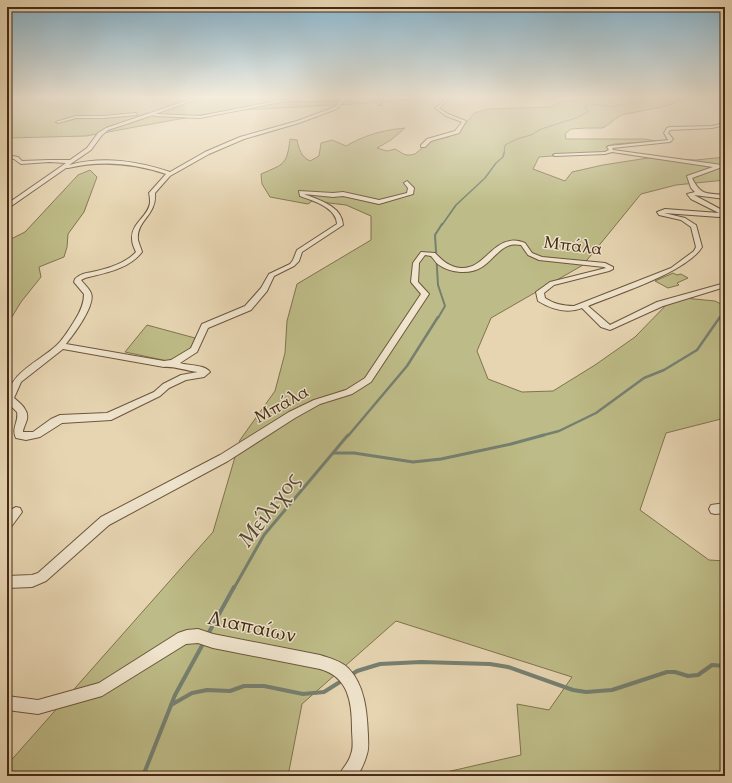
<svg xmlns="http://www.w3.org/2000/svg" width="732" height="783" font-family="Cardo,serif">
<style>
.green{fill:#bdbb87;stroke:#81734e}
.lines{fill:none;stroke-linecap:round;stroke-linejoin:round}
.stream-far5{stroke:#768071;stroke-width:1}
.stream-far4{stroke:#768071;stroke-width:1.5}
.stream-far3{stroke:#768071;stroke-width:2}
.stream-far2{stroke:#768071;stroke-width:2.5}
.stream-far1{stroke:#768071;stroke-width:3}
.stream{stroke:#768071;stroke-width:4}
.minor-casing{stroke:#6e563c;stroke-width:2}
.minor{fill:#efe4cd;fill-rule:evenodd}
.labels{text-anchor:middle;stroke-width:3;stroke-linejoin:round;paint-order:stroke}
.street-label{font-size:17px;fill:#452b15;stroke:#efe4cd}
.near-street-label{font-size:20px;fill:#452b15;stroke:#efe4cd}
.near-water-label{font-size:22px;font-style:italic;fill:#554734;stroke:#efe4cd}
</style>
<rect width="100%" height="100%" fill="#e7d5b2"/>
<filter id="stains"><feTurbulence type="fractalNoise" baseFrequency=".005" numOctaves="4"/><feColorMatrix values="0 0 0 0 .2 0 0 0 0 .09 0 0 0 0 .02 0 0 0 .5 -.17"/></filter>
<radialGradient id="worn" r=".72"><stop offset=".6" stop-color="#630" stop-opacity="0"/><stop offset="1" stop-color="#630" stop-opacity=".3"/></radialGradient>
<g class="green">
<polygon points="7,97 431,97 389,102 223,111 86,136 7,138"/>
<path d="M588,97H725V99L686,100L662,107L621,115L603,128H586L571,129L565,134L566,139H644L656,141L615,144L607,146L609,150L606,152L539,157L533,169L565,181L572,172L603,165L648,158L696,160L725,157V180L676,185L641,194L583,265L491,318L477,351L488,379L522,392L553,391L595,365L635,337L674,297L715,301L725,306V418L666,433L640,510L709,560L725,561V775L429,776L521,755L517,704L549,710L572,677L396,621L302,704L288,776H7V765L213,532L240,440L275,391L285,353L287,321L297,284L371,240V216L346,205L312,201L308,204L270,197L262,184L261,174C284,164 287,165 290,139L297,140C299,149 301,157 310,161L319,156L321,143L332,140L346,146C365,135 383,130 405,128L391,140L377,148L387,151L395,149C403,153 404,157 415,154L432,140L448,137L460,131L474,113L488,109L550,107L561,102L588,99Z"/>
<polygon points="90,170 97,177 84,212 68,234 67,247 64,257 39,267 41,277 21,302 7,325 7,241 25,232 78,175"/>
<polygon points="673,273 677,275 681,274 688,278 677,283 679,285 668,288 655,281"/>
<polygon points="147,325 195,338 193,348 172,362 125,352"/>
</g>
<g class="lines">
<g class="stream-far5">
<polyline points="605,106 611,102 606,97"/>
<polyline points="504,154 505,145 517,139 531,135 541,129 576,118 589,111 585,108 586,105 590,104 617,107 616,105 630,104 630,101 639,97"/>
</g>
<polyline class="stream-far4" points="442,225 456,205 485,178 496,163 503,157 504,153"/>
<g class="stream-far3">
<polyline points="438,318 445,306 438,285 435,235 442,224"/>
<polyline points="720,318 725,314"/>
</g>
<g class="stream-far2">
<polyline points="348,436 407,366 438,317"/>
<polyline points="540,436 559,431 596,413 644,378 664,370 697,350 720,317"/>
</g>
<g class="stream-far1">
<polyline points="333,453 354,453 413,462 441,459 511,444 544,435"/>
<polyline points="234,588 264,535 348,435"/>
</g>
<g class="stream">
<polyline points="208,634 234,587"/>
<polyline points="351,675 357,671 380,664 421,662 490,664 508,667 573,690 586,692 612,690 667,672 675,672 688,676 698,675 712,665 725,666"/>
<polyline points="171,705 192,693 207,690 230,691 244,686 264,686 303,694 324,692 343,680"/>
<polyline points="143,776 175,695 204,642"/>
</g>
<defs>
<g id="minor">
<path d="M197,97H203L155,114L200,116L286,99L353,97L345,99L339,107L334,110L299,123L244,139L209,154L170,176L155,193C157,216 136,220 138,240C139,244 141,248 142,252C129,269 105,273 85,278L81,280C84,284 89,288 91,293C96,305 74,334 66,344L164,361L171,360L191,348L202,324L245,306L261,288L269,274L290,264L293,260L297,250L337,224C336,207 313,201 300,196L299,191L333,193L343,192L379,200L407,193L408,188L404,183L407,181L414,188L413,194L379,204L343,196L333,197L304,194C319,200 342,206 343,225L302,252L299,261L294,266L274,276L267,291L251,310L208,328L197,352L180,363C189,366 204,364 210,372L204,377L186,380L169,388L160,396L111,420L62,423L40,437L26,440L16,438C11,428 19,422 17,412L7,402C7,373 39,362 57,345C64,338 70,328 75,320C80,312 84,304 84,294L74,282L75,279C80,274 86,273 92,272C107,269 126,263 136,252C134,248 132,243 132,239C131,223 148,217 150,203C150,200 150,196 149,193L166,174C133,163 102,160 68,168H66L7,209V204L66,163L49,162L21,164L14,159L7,157V155L18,157L22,161L49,160H70L87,148L98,133L106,128ZM341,99L337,105L332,108L297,121L240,137L205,152L170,172C136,161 104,156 69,165L91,150L102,135L108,130L153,115L155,116L200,118L286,101H323ZM63,349L164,367C175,366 186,371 198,372L181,375L163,384L154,392L107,413L60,415L51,419L33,432H23C23,428 26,424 27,419C29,410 20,403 14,398L21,382Z"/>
<polygon points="372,97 376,97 382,105 380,105"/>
<polygon points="448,97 452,97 439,108 448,114 466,121 459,133 431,141 425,147 421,147 421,145 427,139 455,131 462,122 446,116 435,108"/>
<polygon points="136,113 137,115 103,118 76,118 58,123 56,122 76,116 103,116"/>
<path d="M725,123V125L712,128L670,130L668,133L673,139L670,142L612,148L613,150L722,165V167L692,178C701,196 706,193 725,195V199L694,195L722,210L725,214L719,217L664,213L685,218L696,225L702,247C687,272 617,294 588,306L610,325L657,302L725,283V287L663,306L610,330L601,327L582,308C567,314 551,309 538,301L536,292L550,282L606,268L604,267L539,260L528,255L521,245C502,241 496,258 482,267C470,275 451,273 439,265C436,263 434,259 431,256L425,255L419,263L418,282L429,294L371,382L352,394L320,404L295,418L228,461L109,525L46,581L32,587L7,588V576L32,575L38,573L101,517L220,455L289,412L314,400L346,390L365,378L421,294L411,282L413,263L421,252L435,253C443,261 449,267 461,268C483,269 490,244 510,241C515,240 520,241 525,243L532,253L542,257L605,263L613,267V269L609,271L554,285L544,293L545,298C554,304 563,306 574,306L671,268L694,251L696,247L691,227L681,220L659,215L657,212L665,209L719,213L691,199L687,194L695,192L691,188L687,176L713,167L612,152L605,154L555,156L553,155L555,154L605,152L609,150L607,147L609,146L668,140L664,133L667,128L670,127L712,126Z"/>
<polygon points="725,503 725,513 715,514 711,513 709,509 711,505"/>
<path d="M16,507L20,508L22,512L11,527L7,528C7,519 6,511 16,507Z"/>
<path d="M198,629L213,634L320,655C329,658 341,661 348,668C365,685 367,712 368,735C368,741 369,748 367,754C365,761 362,769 357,776H339C342,768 349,763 351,754C354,747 352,737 352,729C352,703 349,677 320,669L213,648L198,643L186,644L102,696L38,714L7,710V696L38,700L99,683L178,633L187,630Z"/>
</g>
</defs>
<use href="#minor" class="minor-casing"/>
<use href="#minor" class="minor"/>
</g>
<linearGradient id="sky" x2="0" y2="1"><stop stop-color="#87b6d1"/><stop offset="0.47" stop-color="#f4ecdc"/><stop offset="1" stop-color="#f4ecdc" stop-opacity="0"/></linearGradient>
<rect width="732" height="207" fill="url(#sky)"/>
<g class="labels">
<g class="street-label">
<text transform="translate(573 245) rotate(7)" y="6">Μπάλα</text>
<text transform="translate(281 404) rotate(-29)" y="6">Μπάλα</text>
</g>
<g class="near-street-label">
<text transform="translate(252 626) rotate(12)" y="7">Λιαπαίων</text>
</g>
<g class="near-water-label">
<text transform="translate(268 509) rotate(-53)" y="8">Μείλιχος</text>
</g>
</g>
<rect width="732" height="783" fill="none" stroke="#e7d5b2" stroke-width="24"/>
<rect x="8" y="8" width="716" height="767" fill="none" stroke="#452b15" stroke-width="2"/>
<rect x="12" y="12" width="708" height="759" fill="none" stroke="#452b15"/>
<rect width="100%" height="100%" filter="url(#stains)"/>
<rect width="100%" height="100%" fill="url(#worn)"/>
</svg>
